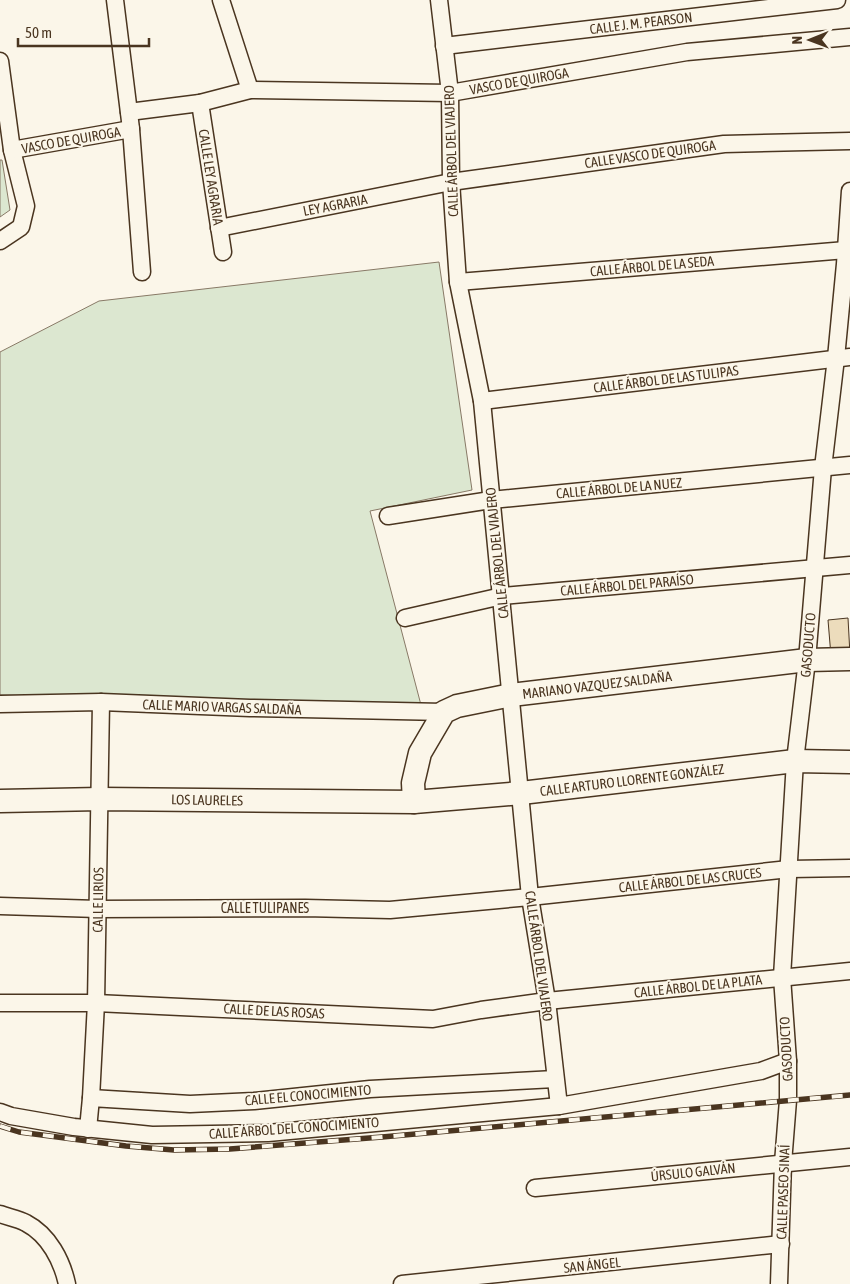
<svg xmlns="http://www.w3.org/2000/svg" width="850" height="1284" font-family="'Asap Condensed',sans-serif">
<style>
.green{fill:#dce7d0;stroke:#887966}
.building{fill:#ecdcbc;stroke:#4a3520}
.lines{fill:none;stroke-linecap:round;stroke-linejoin:round}
.street-casing{stroke:#4a3520;stroke-width:19}
.secondary-casing{stroke:#4a3520;stroke-width:25}
.street{stroke:#fbf6e9;stroke-width:16}
.secondary{stroke:#fbf6e9;stroke-width:22}
.rail-casing{stroke:#4a3520;stroke-width:5.5}
.rail{stroke:#fbf6e9;stroke-width:4;stroke-dasharray:11;stroke-linecap:butt}
.labels{text-anchor:middle;stroke-width:4;stroke-linejoin:round;paint-order:stroke}
.street-label{font-size:14px;fill:#4a3520;stroke:#fbf6e9}
</style>
<rect width="100%" height="100%" fill="#fbf6e9"/>
<g class="green">
<polygon points="0,160 2,160 10,210 0,217"/>
<polygon points="439,262 472,490 370,511 421,705 0,695 0,352 99,301"/>
</g>
<polygon class="building" points="848,618 850,655 831,656 828,620"/>
<g class="lines">
<defs>
<g id="street">
<polyline points="115,0 131,129 142,272"/>
<polyline points="221,0 250,90"/>
<polyline points="439,0 450,93 451,182 458,282 482,401 530,897 547,1001 559,1106"/>
<polyline points="444,46 837,0"/>
<polyline points="0,61 12,150 26,206 21,227 0,241"/>
<polyline points="200,103 223,252"/>
<polyline points="129,112 200,103 250,90 450,93 687,52 850,37"/>
<polyline points="12,150 131,129"/>
<polyline points="219,228 451,182 724,144 850,141"/>
<polyline points="458,282 846,250"/>
<polyline points="482,401 850,357"/>
<polyline points="388,516 491,500 850,465"/>
<polyline points="405,618 502,596 850,565"/>
<polyline points="0,704 101,702 250,708 444,712"/>
<polyline points="0,906 98,909 305,908 390,910 530,897 789,869 850,868"/>
<polyline points="0,1003 96,1003 433,1019 481,1010 547,1001 850,971"/>
<polyline points="91,1098 96,1003 101,702"/>
<polyline points="0,1112 11,1116 74,1127 152,1135 268,1133 559,1106 761,1071 788,1061"/>
<polyline points="88,1129 91,1098 190,1104 254,1101 370,1089 555,1079"/>
<polyline points="535,1188 850,1157"/>
<path d="M0,1214C8,1217 19,1219 26,1223C49,1235 62,1261 67,1284"/>
<polyline points="402,1284 781,1244"/>
<polyline points="779,1284 783,1163 788,1100 788,1061 782,977 795,761 807,660 823,468 836,358 845,264 850,191"/>
</g>
<g id="secondary">
<polyline points="0,801 100,799 414,802 521,793 795,761 850,762"/>
<polyline points="414,802 413,783 420,753 444,712 457,706 511,695 807,660 850,659"/>
</g>
</defs>
<use href="#street" class="street-casing"/>
<use href="#secondary" class="secondary-casing"/>
<use href="#street" class="street"/>
<use href="#secondary" class="secondary"/>
<defs>
<polyline id="rail" points="0,1126 19,1132 126,1146 174,1150 230,1149 382,1137 850,1095"/>
</defs>
<use href="#rail" class="rail-casing"/>
<use href="#rail" class="rail"/>
</g>
<g class="labels">
<g class="street-label">
<text transform="translate(641 23) rotate(-7)" y="5">CALLE J. M. PEARSON</text>
<text transform="translate(519 81) rotate(-10)" y="5">VASCO DE QUIROGA</text>
<text transform="translate(71 140) rotate(-10)" y="5">VASCO DE QUIROGA</text>
<text transform="translate(451 151) rotate(-92)" y="5">CALLE ÁRBOL DEL VIAJERO</text>
<text transform="translate(650 154) rotate(-8)" y="5">CALLE VASCO DE QUIROGA</text>
<text transform="translate(211 177) rotate(81)" y="5">CALLE LEY AGRARIA</text>
<text transform="translate(335 205) rotate(-11)" y="5">LEY AGRARIA</text>
<text transform="translate(652 266) rotate(-5)" y="5">CALLE ÁRBOL DE LA SEDA</text>
<text transform="translate(666 379) rotate(-7)" y="5">CALLE ÁRBOL DE LAS TULIPAS</text>
<text transform="translate(619 488) rotate(-5)" y="5">CALLE ÁRBOL DE LA NUEZ</text>
<text transform="translate(497 553) rotate(-96)" y="5">CALLE ÁRBOL DEL VIAJERO</text>
<text transform="translate(627 585) rotate(-5)" y="5">CALLE ÁRBOL DEL PARAÍSO</text>
<text transform="translate(808 645) rotate(-85)" y="5">GASODUCTO</text>
<text transform="translate(597 685) rotate(-7)" y="5">MARIANO VAZQUEZ SALDAÑA</text>
<text transform="translate(222 707) rotate(2)" y="5">CALLE MARIO VARGAS SALDAÑA</text>
<text transform="translate(632 780) rotate(-7)" y="5">CALLE ARTURO LLORENTE GONZÁLEZ</text>
<text transform="translate(207 800) rotate(1)" y="5">LOS LAURELES</text>
<text transform="translate(690 880) rotate(-6)" y="5">CALLE ÁRBOL DE LAS CRUCES</text>
<text transform="translate(98 900) rotate(-89)" y="5">CALLE LIRIOS</text>
<text x="265" y="913">CALLE TULIPANES</text>
<text transform="translate(539 956) rotate(82)" y="5">CALLE ÁRBOL DEL VIAJERO</text>
<text transform="translate(698 986) rotate(-6)" y="5">CALLE ÁRBOL DE LA PLATA</text>
<text transform="translate(274 1011) rotate(3)" y="5">CALLE DE LAS ROSAS</text>
<text transform="translate(786 1049) rotate(-93)" y="5">GASODUCTO</text>
<text transform="translate(308 1095) rotate(-5)" y="5">CALLE EL CONOCIMIENTO</text>
<text transform="translate(294 1128) rotate(-4)" y="5">CALLE ÁRBOL DEL CONOCIMIENTO</text>
<text transform="translate(693 1172) rotate(-6)" y="5">ÚRSULO GALVÁN</text>
<text transform="translate(783 1192) rotate(-88)" y="5">CALLE PASEO SINAÍ</text>
<text transform="translate(592 1265) rotate(-6)" y="5">SAN ÁNGEL</text>
</g>
</g>
<g transform="translate(810 40) rotate(269)" stroke="#fbf6e9" stroke-width="4" paint-order="stroke">
<path d="M0-4L9 19L0 12L-9 19Z" fill="#4a3520"/>
<text y="-8" font-size="14" font-weight="bold" text-anchor="middle" fill="#4a3520">N</text>
</g>
<path d="M18 38v8h131v-8" fill="none" stroke="#4a3520" stroke-width="2.5"/>
<text x="25" y="38" font-size="15" fill="#4a3520" stroke="#fbf6e9" stroke-width="4" paint-order="stroke">50 m</text>
</svg>
